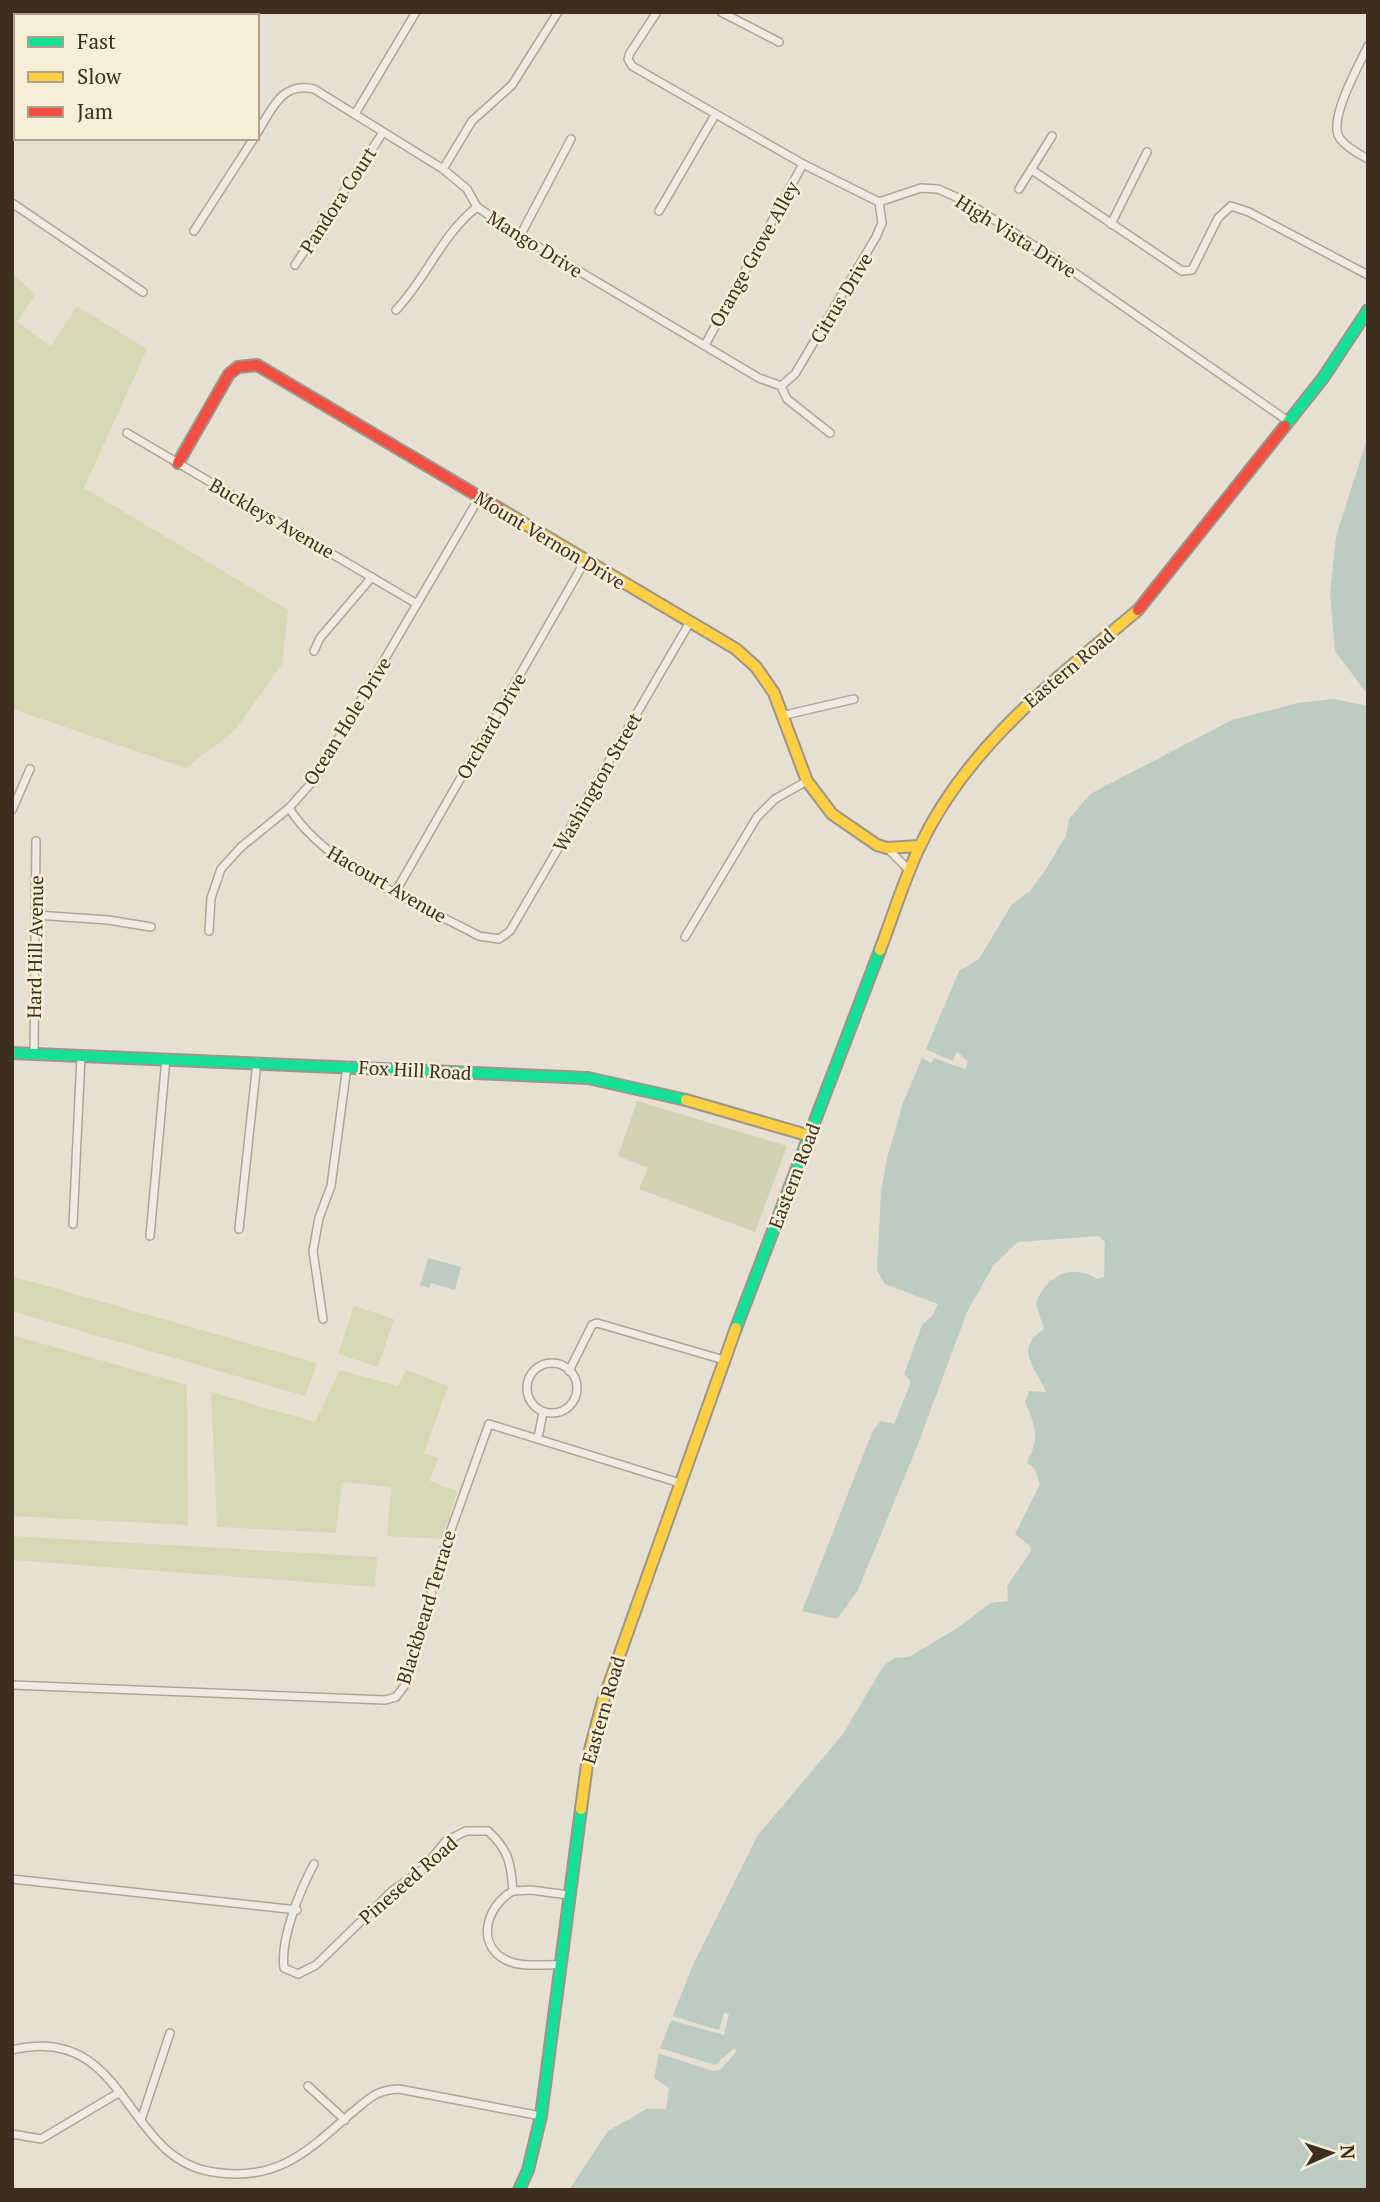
<svg xmlns="http://www.w3.org/2000/svg" width="1380" height="2202" font-family="'PT Serif',serif">
<style>
.green{fill:#d6d7b3}
.cemetery{fill:#d1d1b3}
.water{fill:#bcccc2}
.pier{fill:#e7e0d1}
.lines{fill:none;stroke-linecap:round;stroke-linejoin:round}
.street-casing{stroke:#ada599;stroke-width:10}
.fast-casing{stroke:#9c958a;stroke-width:14}
.slow-casing{stroke:#9c958a;stroke-width:14}
.jam-casing{stroke:#9c958a;stroke-width:14}
.street{stroke:#efebe3;stroke-width:7}
.fast{stroke:#16e098;stroke-width:10}
.slow{stroke:#ffcf43;stroke-width:10}
.jam{stroke:#f24e42;stroke-width:10}
.labels{text-anchor:middle;stroke-width:5;stroke-linejoin:round;paint-order:stroke}
.street-label{font-size:19px;fill:#3d2e20;stroke:#f7eed8}
</style>
<rect width="100%" height="100%" fill="#e7e0d1"/>
<g class="green">
<polygon points="12,274 36,294 17,322 51,346 77,306 147,349 84,488 288,610 282,664 235,730 186,768 12,709"/>
<polygon points="12,1276 317,1363 305,1396 12,1311"/>
<polygon points="354,1306 394,1319 378,1367 338,1354"/>
<polygon points="12,1335 187,1385 188,1525 12,1516"/>
<polygon points="340,1370 398,1386 406,1370 448,1386 424,1453 438,1458 430,1481 457,1491 443,1539 387,1536 391,1487 342,1482 336,1533 217,1527 211,1392 315,1422"/>
<polygon points="12,1536 377,1557 375,1587 12,1560"/>
</g>
<polygon class="cemetery" points="637,1101 787,1146 755,1232 639,1189 648,1168 618,1156"/>
<g class="water">
<polygon points="1368,436 1368,695 1335,651 1330,593 1336,536"/>
<path d="M1334,699L1368,706V2190H569L608,2131L646,2109H666L669,2088L654,2078L660,2048L693,1965L758,1835L843,1734L884,1665L895,1658L909,1657L959,1627L990,1603L1008,1601L1007,1586L1031,1551L1030,1546L1015,1534L1040,1484L1034,1468L1028,1464C1027,1455 1031,1456 1033,1448C1039,1433 1031,1415 1025,1402L1029,1391L1046,1392C1037,1369 1012,1350 1044,1329L1036,1304C1044,1277 1072,1262 1097,1279L1104,1277L1105,1242L1099,1236L1018,1242L993,1266L967,1312L918,1444L858,1590L837,1619L802,1611L873,1430L881,1421L894,1424L910,1385V1380L904,1374L922,1325L932,1316L938,1304L885,1284L877,1270L881,1192L887,1158L903,1103L959,971L979,959L1012,904L1030,891L1046,869L1066,836L1069,819L1090,794L1232,720L1298,703Z"/>
<polygon points="428,1258 461,1267 455,1290 431,1283 429,1288 420,1285"/>
</g>
<g class="pier">
<polygon points="925,1049 953,1061 957,1051 968,1062 965,1069 934,1058 931,1063 922,1058"/>
<polygon points="724,2013 729,2014 724,2035 670,2020 672,2016 719,2030"/>
<polygon points="660,2048 715,2065 734,2048 737,2051 720,2070 713,2071 658,2053"/>
</g>
<g class="lines">
<defs>
<g id="street">
<polyline points="65,12 71,16"/>
<polyline points="231,12 233,13"/>
<polyline points="657,12 630,53 628,59 632,66 803,164 879,202 921,188 938,189 965,201 1058,261 1288,421"/>
<polyline points="721,12 779,42"/>
<path d="M1368,46C1359,65 1331,114 1338,135C1342,145 1359,154 1368,159"/>
<polyline points="12,72 16,74"/>
<polyline points="355,114 416,12"/>
<path d="M257,133C272,109 282,81 314,89L443,169L467,189L477,207L520,236L759,378L781,386L787,399L830,433"/>
<polyline points="443,169 472,121 512,85 558,12"/>
<polyline points="1032,170 1182,271 1192,270 1218,218 1231,206 1249,212 1368,275"/>
<polyline points="1019,189 1052,136"/>
<polyline points="12,203 143,292"/>
<polyline points="659,211 715,115"/>
<polyline points="1111,224 1147,152"/>
<polyline points="194,231 254,138"/>
<polyline points="520,236 571,139"/>
<polyline points="295,265 382,134"/>
<path d="M396,310C426,279 442,234 477,207"/>
<polyline points="705,345 803,164"/>
<polyline points="781,386 795,374 876,237 882,223 879,202"/>
<polyline points="127,433 417,604"/>
<polyline points="314,651 320,638 372,577"/>
<polyline points="785,715 854,699"/>
<path d="M289,808C327,868 418,903 479,936L499,939L510,931L690,622"/>
<polyline points="12,810 30,769"/>
<polyline points="887,848 909,870"/>
<polyline points="396,891 585,561"/>
<polyline points="36,915 108,920 151,927"/>
<polyline points="209,931 211,898 221,869 241,847 289,808 314,780 479,498"/>
<polyline points="685,937 757,817 775,799 807,781"/>
<polyline points="34,1053 36,841"/>
<polyline points="73,1224 81,1056"/>
<polyline points="239,1229 257,1062"/>
<polyline points="150,1236 166,1058"/>
<polyline points="323,1319 313,1251 319,1218 331,1186 347,1066"/>
<circle cx="552" cy="1388" r="25"/>
<polyline points="569,1371 592,1325 597,1323 724,1360"/>
<polyline points="538,1438 543,1412"/>
<polyline points="12,1685 385,1700 396,1697 405,1685 443,1552 489,1424 680,1483"/>
<path d="M314,1864C300,1890 280,1939 284,1968L298,1974L316,1965L392,1891L423,1869L446,1841L466,1831H488C509,1850 511,1864 513,1891L531,1890L568,1895"/>
<polyline points="12,1879 297,1910"/>
<path d="M513,1891C488,1904 474,1944 506,1960C521,1968 544,1964 560,1965"/>
<path d="M12,2050C128,2022 123,2159 213,2172C276,2182 306,2153 349,2115C368,2100 374,2090 399,2089L541,2116"/>
<polyline points="308,2086 345,2120"/>
<polyline points="141,2120 170,2033"/>
<polyline points="12,2134 41,2139 120,2092"/>
</g>
<g id="fast">
<polyline points="1285,426 1323,378 1368,310"/>
<polyline points="12,1053 588,1078 686,1100"/>
<polyline points="736,1328 880,950"/>
<polyline points="519,2190 528,2170 541,2116 581,1809"/>
</g>
<g id="slow">
<polyline points="500,509 736,649 756,667 774,693 807,781 832,814 877,845 887,848 920,846"/>
<path d="M880,950C893,916 904,879 920,846C967,746 1056,679 1138,610"/>
<polyline points="686,1100 810,1136"/>
<polyline points="581,1809 588,1757 603,1701 736,1328"/>
</g>
<g id="jam">
<polyline points="178,463 229,374 238,367 257,365 500,509"/>
<polyline points="1138,610 1285,426"/>
</g>
</defs>
<use href="#street" class="street-casing"/>
<use href="#fast" class="fast-casing"/>
<use href="#slow" class="slow-casing"/>
<use href="#jam" class="jam-casing"/>
<use href="#street" class="street"/>
<use href="#fast" class="fast"/>
<use href="#slow" class="slow"/>
<use href="#jam" class="jam"/>
</g>
<g class="labels">
<g class="street-label">
<text transform="translate(338 200) rotate(-57)" y="7">Pandora Court</text>
<text transform="translate(1016 236) rotate(32)" y="7">High Vista Drive</text>
<text transform="translate(535 244) rotate(32)" y="7">Mango Drive</text>
<text transform="translate(754 254) rotate(-61)" y="7">Orange Grove Alley</text>
<text transform="translate(841 298) rotate(-59)" y="7">Citrus Drive</text>
<text transform="translate(272 518) rotate(30)" y="7">Buckleys Avenue</text>
<text transform="translate(550 540) rotate(31)" y="7">Mount Vernon Drive</text>
<text transform="translate(1069 668) rotate(-40)" y="7">Eastern Road</text>
<text transform="translate(347 721) rotate(-58)" y="7">Ocean Hole Drive</text>
<text transform="translate(491 726) rotate(-60)" y="7">Orchard Drive</text>
<text transform="translate(597 782) rotate(-60)" y="7">Washington Street</text>
<text transform="translate(387 884) rotate(30)" y="7">Hacourt Avenue</text>
<text transform="translate(35 947) rotate(-89)" y="7">Hard Hill Avenue</text>
<text transform="translate(415 1070) rotate(3)" y="7">Fox Hill Road</text>
<text transform="translate(794 1176) rotate(-69)" y="7">Eastern Road</text>
<text transform="translate(426 1607) rotate(-73)" y="7">Blackbeard Terrace</text>
<text transform="translate(603 1710) rotate(-74)" y="7">Eastern Road</text>
<text transform="translate(408 1880) rotate(-41)" y="7">Pineseed Road</text>
</g>
</g>
<rect width="1380" height="2202" fill="none" stroke="#3d2e20" stroke-width="28"/>
<rect x="14" y="14" width="245" height="126" fill="#f7eed8" stroke="#ada18e" stroke-width="2"/>
<rect x="28" y="37" width="35" height="10" fill="#16e098" stroke="#ada18e" stroke-width="2"/>
<text x="77" y="49" font-size="21" fill="#3d2e20">Fast</text>
<rect x="28" y="72" width="35" height="10" fill="#ffcf43" stroke="#ada18e" stroke-width="2"/>
<text x="77" y="84" font-size="21" fill="#3d2e20">Slow</text>
<rect x="28" y="107" width="35" height="10" fill="#f24e42" stroke="#ada18e" stroke-width="2"/>
<text x="77" y="119" font-size="21" fill="#3d2e20">Jam</text>
<g transform="translate(1331 2153) rotate(87)" stroke="#f7eed8" stroke-width="5" paint-order="stroke">
<path d="M0-5L12 26L0 18L-12 26Z" fill="#3d2e20"/>
<text y="-10" font-size="19" font-weight="bold" text-anchor="middle" fill="#3d2e20">N</text>
</g>
</svg>
